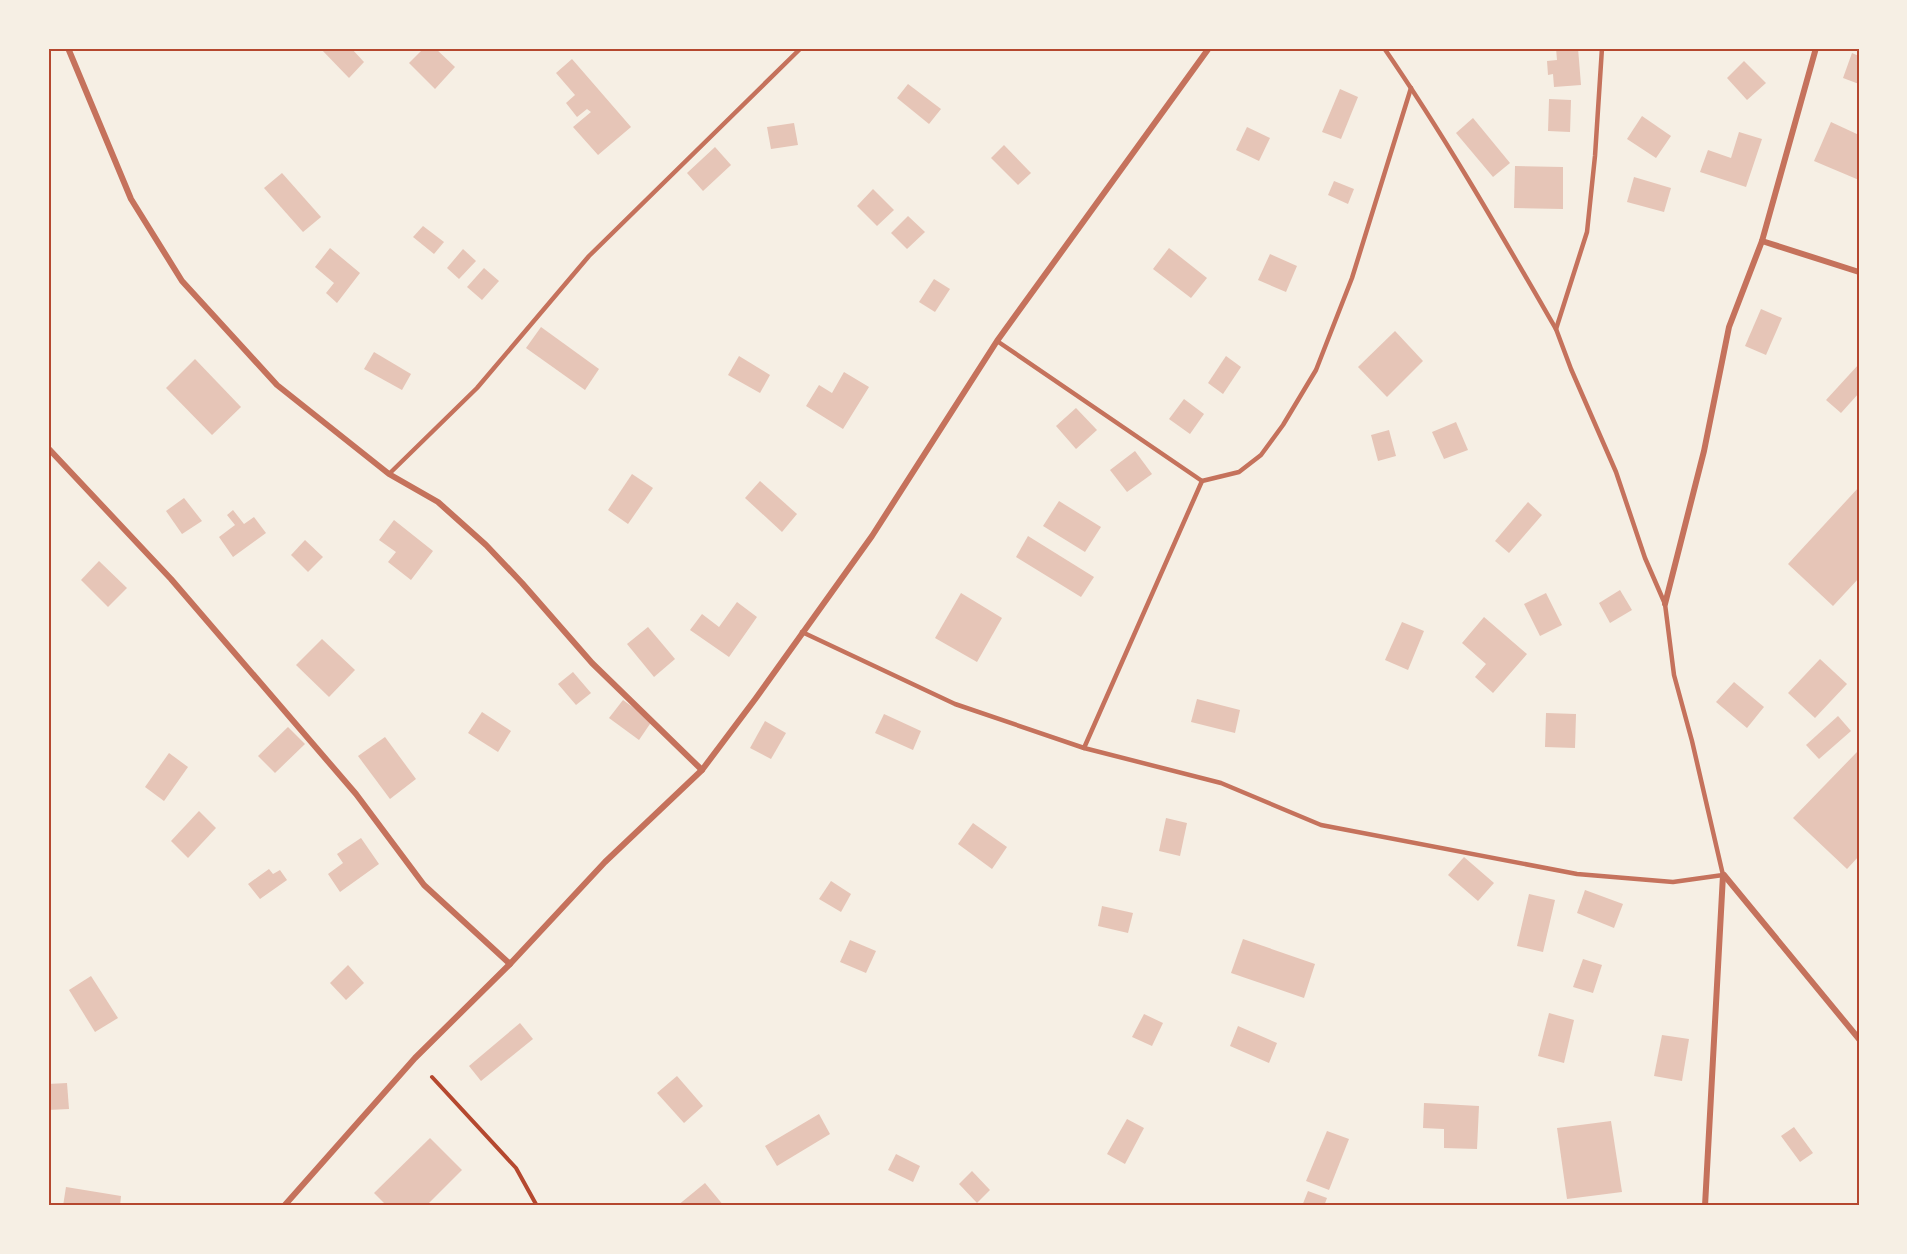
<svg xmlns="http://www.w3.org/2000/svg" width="1907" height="1254" font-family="Inter,sans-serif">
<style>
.building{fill:#e6c5b7}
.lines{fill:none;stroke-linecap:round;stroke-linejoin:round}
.path{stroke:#b5482f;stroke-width:4}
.service{stroke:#c5725c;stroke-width:4.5}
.minor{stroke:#c5725c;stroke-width:6}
.neatline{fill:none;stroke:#b5482f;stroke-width:2}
</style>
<rect width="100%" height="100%" fill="#f6efe4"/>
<g class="building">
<polygon points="320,48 351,48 364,62 349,78"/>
<polygon points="424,48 435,48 455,67 435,89 409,63"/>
<polygon points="1556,48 1578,48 1581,85 1554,87 1553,74 1548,75 1547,61 1557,60"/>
<polygon points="1852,53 1859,56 1859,84 1843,78"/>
<polygon points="572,59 631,127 598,155 573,127 591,112 587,109 577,117 566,103 575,95 556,73"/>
<polygon points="1744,61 1766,83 1747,100 1727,78"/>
<polygon points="908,84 941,109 929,124 897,98"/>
<polygon points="1340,89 1358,97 1341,139 1322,132"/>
<polygon points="1549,99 1571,100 1570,132 1548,131"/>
<polygon points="1642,116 1671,136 1656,158 1627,139"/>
<polygon points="1473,118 1510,163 1493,177 1456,133"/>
<polygon points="1831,122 1859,135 1859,180 1814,161"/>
<polygon points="794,123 798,145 771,149 767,127"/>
<polygon points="1247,127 1270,138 1259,161 1236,150"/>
<polygon points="1739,132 1762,139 1746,187 1700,172 1708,150 1731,158"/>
<polygon points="1004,145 1031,173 1018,185 991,158"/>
<polygon points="715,147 731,165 703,191 687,173"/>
<polygon points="1515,166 1563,167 1563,209 1514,208"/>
<polygon points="282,173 321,217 303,232 264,188"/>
<polygon points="1634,177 1671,188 1664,212 1627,202"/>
<polygon points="1334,181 1354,189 1348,204 1328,195"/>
<polygon points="873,189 894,210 877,226 857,206"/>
<polygon points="908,216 925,232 907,249 891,233"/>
<polygon points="423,226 444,242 434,254 413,237"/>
<polygon points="330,248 360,273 337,303 326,293 334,283 315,267"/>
<polygon points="1169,248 1207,278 1191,298 1153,269"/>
<polygon points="463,249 476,261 459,279 447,268"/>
<polygon points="1270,254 1297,266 1286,292 1258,280"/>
<polygon points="484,268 499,281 482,300 467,287"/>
<polygon points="934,279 950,289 935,312 919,302"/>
<polygon points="1761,309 1782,318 1766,355 1745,346"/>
<polygon points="541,327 599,369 585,390 526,348"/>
<polygon points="1395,331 1423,361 1387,397 1358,367"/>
<polygon points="374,352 411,374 402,390 364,369"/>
<polygon points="739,356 770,375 760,393 728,375"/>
<polygon points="1226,356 1241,367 1223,394 1208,383"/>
<polygon points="195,359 241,407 212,435 166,388"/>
<polygon points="1859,364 1859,393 1841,413 1826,400"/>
<polygon points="844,372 869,387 843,429 806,406 819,385 832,393"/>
<polygon points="1184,399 1204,414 1190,434 1169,419"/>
<polygon points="1076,408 1097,430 1076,449 1056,426"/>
<polygon points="1456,422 1468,450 1444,459 1432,432"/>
<polygon points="1389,430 1396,456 1378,461 1371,435"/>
<polygon points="1135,451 1152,474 1127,492 1110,470"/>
<polygon points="632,474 653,488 628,524 608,510"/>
<polygon points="760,481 797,514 782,532 745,498"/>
<polygon points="1859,487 1859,578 1833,606 1788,564"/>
<polygon points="184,498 202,521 182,534 166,511"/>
<polygon points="1059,501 1101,527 1085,552 1043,526"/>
<polygon points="1528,502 1542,515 1509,553 1495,541"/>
<polygon points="233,510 244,524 254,517 266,533 233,557 219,537 235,525 227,515"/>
<polygon points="394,520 433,551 411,580 388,562 396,552 379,540"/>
<polygon points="1028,536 1094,577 1081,597 1016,557"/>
<polygon points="305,540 323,557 308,572 291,555"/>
<polygon points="99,561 127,588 108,607 81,580"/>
<polygon points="1620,590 1632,610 1610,623 1599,603"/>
<polygon points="961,593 1002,618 977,662 935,638"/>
<polygon points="1546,593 1562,625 1540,636 1524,604"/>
<polygon points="737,602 757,617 729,657 690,630 702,614 719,627"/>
<polygon points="1484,617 1527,654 1493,693 1475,677 1486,664 1462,643"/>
<polygon points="1402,622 1424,631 1408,670 1385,660"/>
<polygon points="648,627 675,659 654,677 627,644"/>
<polygon points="322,639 355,670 329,697 296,665"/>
<polygon points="1820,659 1847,684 1815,718 1788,693"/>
<polygon points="573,672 591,693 576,705 558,684"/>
<polygon points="1734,682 1764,707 1747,728 1716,702"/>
<polygon points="1197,699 1240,710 1235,733 1191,722"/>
<polygon points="623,700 652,721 639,740 609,718"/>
<polygon points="482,712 511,731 498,752 468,733"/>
<polygon points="1546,713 1576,714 1575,748 1545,747"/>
<polygon points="884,714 921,731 913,750 875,733"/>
<polygon points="1838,716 1851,731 1819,759 1806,745"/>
<polygon points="765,721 786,733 771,759 750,748"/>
<polygon points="288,727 305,744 275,773 258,756"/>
<polygon points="385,737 416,779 390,799 358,756"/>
<polygon points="1857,752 1859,754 1859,856 1847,869 1793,818"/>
<polygon points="169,753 188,767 164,801 145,787"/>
<polygon points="199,811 216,828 188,858 171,841"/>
<polygon points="1166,818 1187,823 1180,856 1159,851"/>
<polygon points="973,823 1007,847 992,869 958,844"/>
<polygon points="361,838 379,864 340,892 328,874 343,863 337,854"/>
<polygon points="1464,857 1494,883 1478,901 1448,875"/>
<polygon points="269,869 273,874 280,870 287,880 260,899 248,884"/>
<polygon points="831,881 851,894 841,912 819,899"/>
<polygon points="1585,890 1623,904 1614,928 1577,913"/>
<polygon points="1529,894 1555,900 1543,952 1517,946"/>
<polygon points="1102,906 1133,913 1128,933 1098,926"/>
<polygon points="1243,939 1315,964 1304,998 1231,973"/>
<polygon points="850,940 876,951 866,973 840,962"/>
<polygon points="1583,959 1602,965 1593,993 1573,987"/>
<polygon points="348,965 364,983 346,1000 330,983"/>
<polygon points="91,976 118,1018 95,1032 69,990"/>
<polygon points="1549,1013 1574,1020 1564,1063 1538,1056"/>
<polygon points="1144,1014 1163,1023 1152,1046 1132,1037"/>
<polygon points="520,1023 533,1039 481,1081 469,1066"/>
<polygon points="1238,1026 1277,1043 1269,1063 1230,1046"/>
<polygon points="1662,1035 1689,1039 1682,1081 1654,1076"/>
<polygon points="677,1076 703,1106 684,1123 657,1093"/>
<polygon points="67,1083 69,1109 48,1110 48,1084"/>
<polygon points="1424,1103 1479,1106 1477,1149 1444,1148 1444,1129 1423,1128"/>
<polygon points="819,1114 830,1134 777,1166 765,1146"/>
<polygon points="1127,1119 1144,1128 1125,1164 1107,1154"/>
<polygon points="1611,1121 1622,1192 1567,1199 1557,1128"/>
<polygon points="1794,1127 1813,1153 1800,1162 1781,1136"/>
<polygon points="1327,1131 1349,1139 1329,1190 1306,1181"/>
<polygon points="430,1138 462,1170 426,1206 387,1206 374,1193"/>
<polygon points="896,1154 920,1166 913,1182 888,1170"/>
<polygon points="972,1171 990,1190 977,1203 959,1184"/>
<polygon points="705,1183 724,1206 677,1206"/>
<polygon points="66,1187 121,1196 120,1206 63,1206"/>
<polygon points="1308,1191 1327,1198 1324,1206 1302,1206"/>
</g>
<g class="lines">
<polyline class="path" points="432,1077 516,1168 537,1206"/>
<g class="service">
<path d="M1384,48C1446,138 1501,234 1556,329"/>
<polyline points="997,341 1202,481 1239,472 1261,455 1283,425 1316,370 1352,278 1411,88"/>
<polyline points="389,474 477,388 589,256 801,48"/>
<polyline points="802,632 955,704 1084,748 1221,783 1321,825 1577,874 1673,882 1723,875 1692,741 1674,675 1665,604 1645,558 1616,472 1571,369 1556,329 1587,232 1595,156 1602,48"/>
<polyline points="1084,748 1202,481"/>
</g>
<g class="minor">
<polyline points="68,48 131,199 182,281 277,385 389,474 438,502 486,545 522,583 592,663 702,770"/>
<polyline points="1762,241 1859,272"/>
<polyline points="48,448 171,579 356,794 424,885 510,964"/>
<polyline points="1665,604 1704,451 1729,327 1762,241 1816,48"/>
<polyline points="1724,875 1859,1039"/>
<polyline points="284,1206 415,1058 510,964 605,862 702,770 756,698 872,536 997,341 1209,48"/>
<polyline points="1705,1206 1723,875"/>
</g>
</g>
<rect width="1907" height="1254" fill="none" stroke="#f6efe4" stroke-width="99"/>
<rect x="50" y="50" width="1808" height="1154" class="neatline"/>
</svg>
